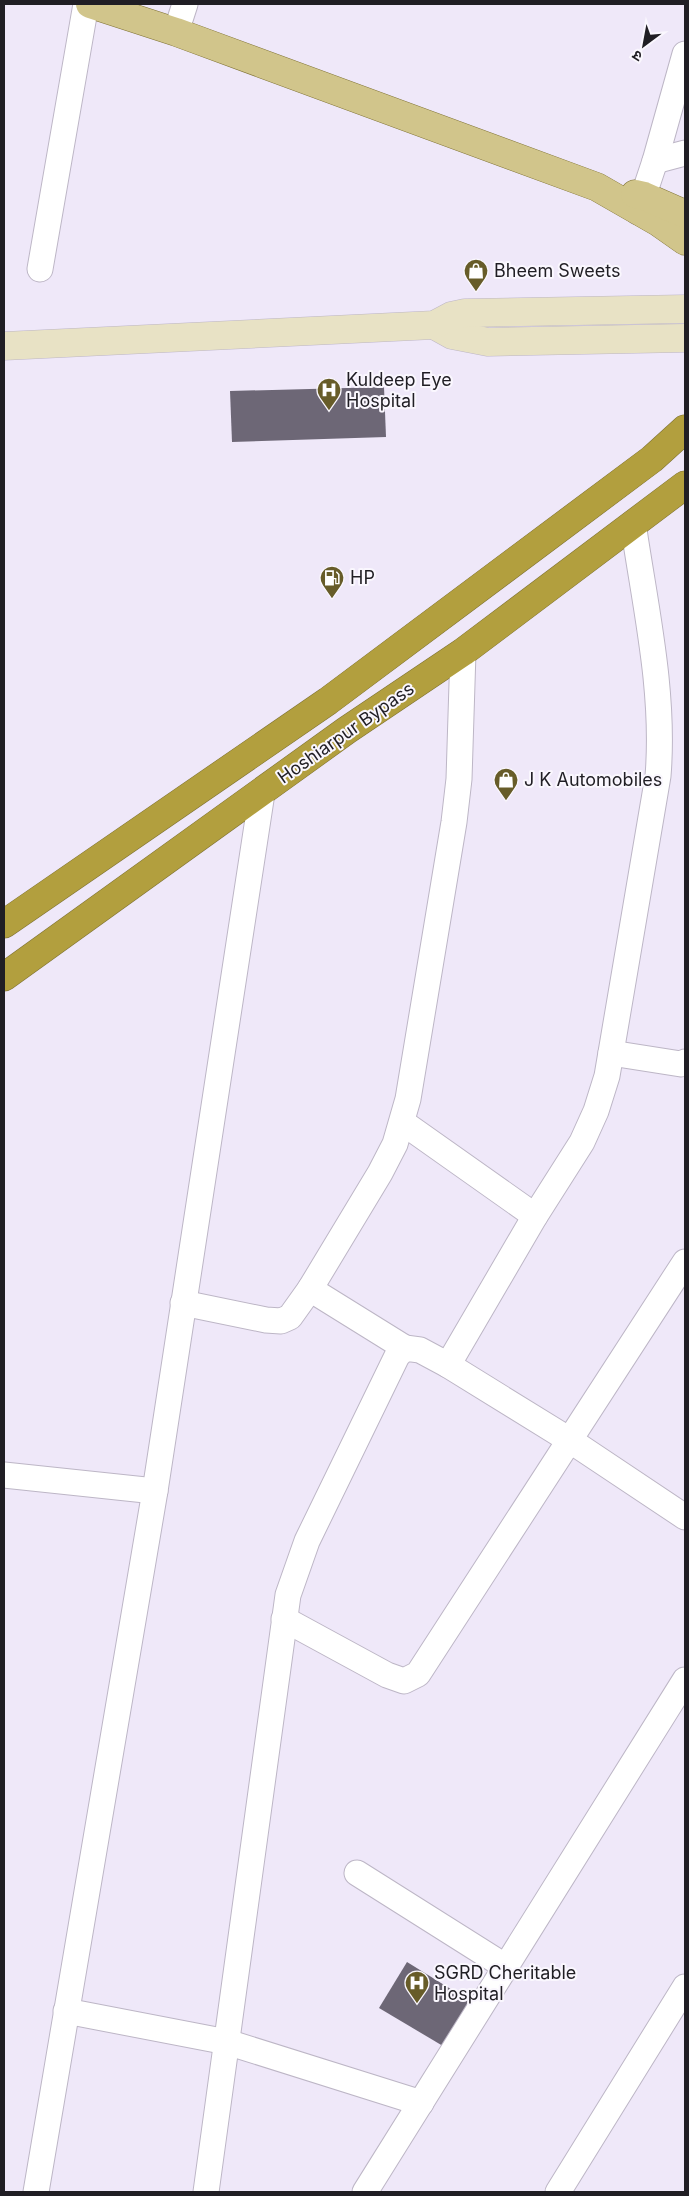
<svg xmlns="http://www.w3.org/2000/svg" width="689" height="2196" font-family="Inter,'Noto Sans Devanagari',sans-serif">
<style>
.building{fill:#6d6776}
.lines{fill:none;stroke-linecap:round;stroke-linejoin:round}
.street-casing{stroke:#bdb6c6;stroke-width:27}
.secondary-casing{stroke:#bdb6c6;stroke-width:29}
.primary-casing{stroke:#7f7235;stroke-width:29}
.highway-casing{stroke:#7f7235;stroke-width:29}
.street{stroke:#fff;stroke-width:25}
.secondary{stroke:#e8e2c5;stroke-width:28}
.primary{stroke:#d1c58b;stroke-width:28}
.highway{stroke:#b29f3e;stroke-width:28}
.labels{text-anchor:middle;stroke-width:4;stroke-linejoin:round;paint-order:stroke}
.poi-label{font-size:18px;fill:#201e24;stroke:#faf7fe;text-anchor:start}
.street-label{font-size:18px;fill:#201e24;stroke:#faf7fe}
</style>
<rect width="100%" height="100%" fill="#efe8f9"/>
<g class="building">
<polygon points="384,387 386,437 232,442 230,391"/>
<polygon points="407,1962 475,2004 448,2049 379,2008"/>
</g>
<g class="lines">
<defs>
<g id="street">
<polyline points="176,32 185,4"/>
<polyline points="655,161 685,153"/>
<polyline points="638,212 655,161 685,54"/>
<polyline points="40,269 86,4"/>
<path d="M633,523C645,606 665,691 658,776L607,1076L596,1111L582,1142L535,1216L448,1365L571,1441L685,1517"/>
<polyline points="611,1053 681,1064 685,1062"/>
<polyline points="402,1122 535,1216"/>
<polyline points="310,1289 405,1348"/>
<polyline points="183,1303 266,1320 281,1321 290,1317 310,1289 380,1173 395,1144 408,1099 454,822 459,779 463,652"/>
<polyline points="4,1475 155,1491"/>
<polyline points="284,1619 387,1675 404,1681 418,1674 685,1262"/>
<polyline points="357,1873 506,1967"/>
<polyline points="66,2011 227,2042 421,2103"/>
<polyline points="36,2192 155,1491 262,793"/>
<polyline points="206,2192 288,1595 307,1541 397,1356 405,1348 420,1350 448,1365"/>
<polyline points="365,2192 685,1680"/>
<polyline points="558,2192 685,1987"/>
</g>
<g id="secondary">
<polyline points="434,325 452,335 488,342 685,338"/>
<polyline points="4,346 434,325 451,316 465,313 685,309"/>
</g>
<g id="primary">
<polyline points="90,4 176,32 597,187 658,222 685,241"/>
<polyline points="635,194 644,196 685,214"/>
</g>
<g id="highway">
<polyline points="4,924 328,701 652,459 685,429"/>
<polyline points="4,977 347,730 463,652 685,485"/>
</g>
</defs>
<use href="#street" class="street-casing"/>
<use href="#secondary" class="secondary-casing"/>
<use href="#primary" class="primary-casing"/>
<use href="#highway" class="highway-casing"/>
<use href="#street" class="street"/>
<use href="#secondary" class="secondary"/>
<use href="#primary" class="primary"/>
<use href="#highway" class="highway"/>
</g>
<defs>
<symbol id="shop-pin" viewBox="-11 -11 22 30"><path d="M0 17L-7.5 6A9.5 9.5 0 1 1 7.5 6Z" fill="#675c29" stroke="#faf7fe"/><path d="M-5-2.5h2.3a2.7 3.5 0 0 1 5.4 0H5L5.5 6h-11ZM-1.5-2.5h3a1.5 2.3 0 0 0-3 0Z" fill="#fff"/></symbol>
<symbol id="hospital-pin" viewBox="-11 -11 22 30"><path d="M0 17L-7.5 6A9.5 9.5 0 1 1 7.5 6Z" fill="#675c29" stroke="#faf7fe"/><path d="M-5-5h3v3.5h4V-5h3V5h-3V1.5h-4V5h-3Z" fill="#fff"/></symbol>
<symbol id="fuel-pin" viewBox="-11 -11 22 30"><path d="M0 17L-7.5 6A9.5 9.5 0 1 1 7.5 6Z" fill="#675c29" stroke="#faf7fe"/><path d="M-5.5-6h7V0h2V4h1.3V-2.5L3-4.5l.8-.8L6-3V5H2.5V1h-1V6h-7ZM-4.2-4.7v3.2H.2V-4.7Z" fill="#fff"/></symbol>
</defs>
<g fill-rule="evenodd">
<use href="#shop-pin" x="462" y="257" width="28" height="38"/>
<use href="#hospital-pin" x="315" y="376" width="28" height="38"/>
<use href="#fuel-pin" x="318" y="564" width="28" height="38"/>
<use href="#shop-pin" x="492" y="766" width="28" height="38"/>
<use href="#hospital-pin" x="403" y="1969" width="28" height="38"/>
</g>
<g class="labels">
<g class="poi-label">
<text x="494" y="277">Bheem Sweets</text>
<text x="346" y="386">Kuldeep Eye<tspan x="346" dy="21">Hospital</tspan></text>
<text x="350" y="584">HP</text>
<text x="524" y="786">J K Automobiles</text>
<text x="434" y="1979">SGRD Cheritable<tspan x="434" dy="21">Hospital</tspan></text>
</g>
<g class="street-label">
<text transform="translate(346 733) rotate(-35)" y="6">Hoshiarpur Bypass</text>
</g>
</g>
<rect width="689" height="2196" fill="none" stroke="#201e24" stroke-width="10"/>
<g transform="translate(644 45) rotate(212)" stroke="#faf7fe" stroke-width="4" paint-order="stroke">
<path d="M0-4L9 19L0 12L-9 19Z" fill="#201e24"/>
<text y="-8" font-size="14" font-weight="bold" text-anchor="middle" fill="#201e24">उ</text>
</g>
</svg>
